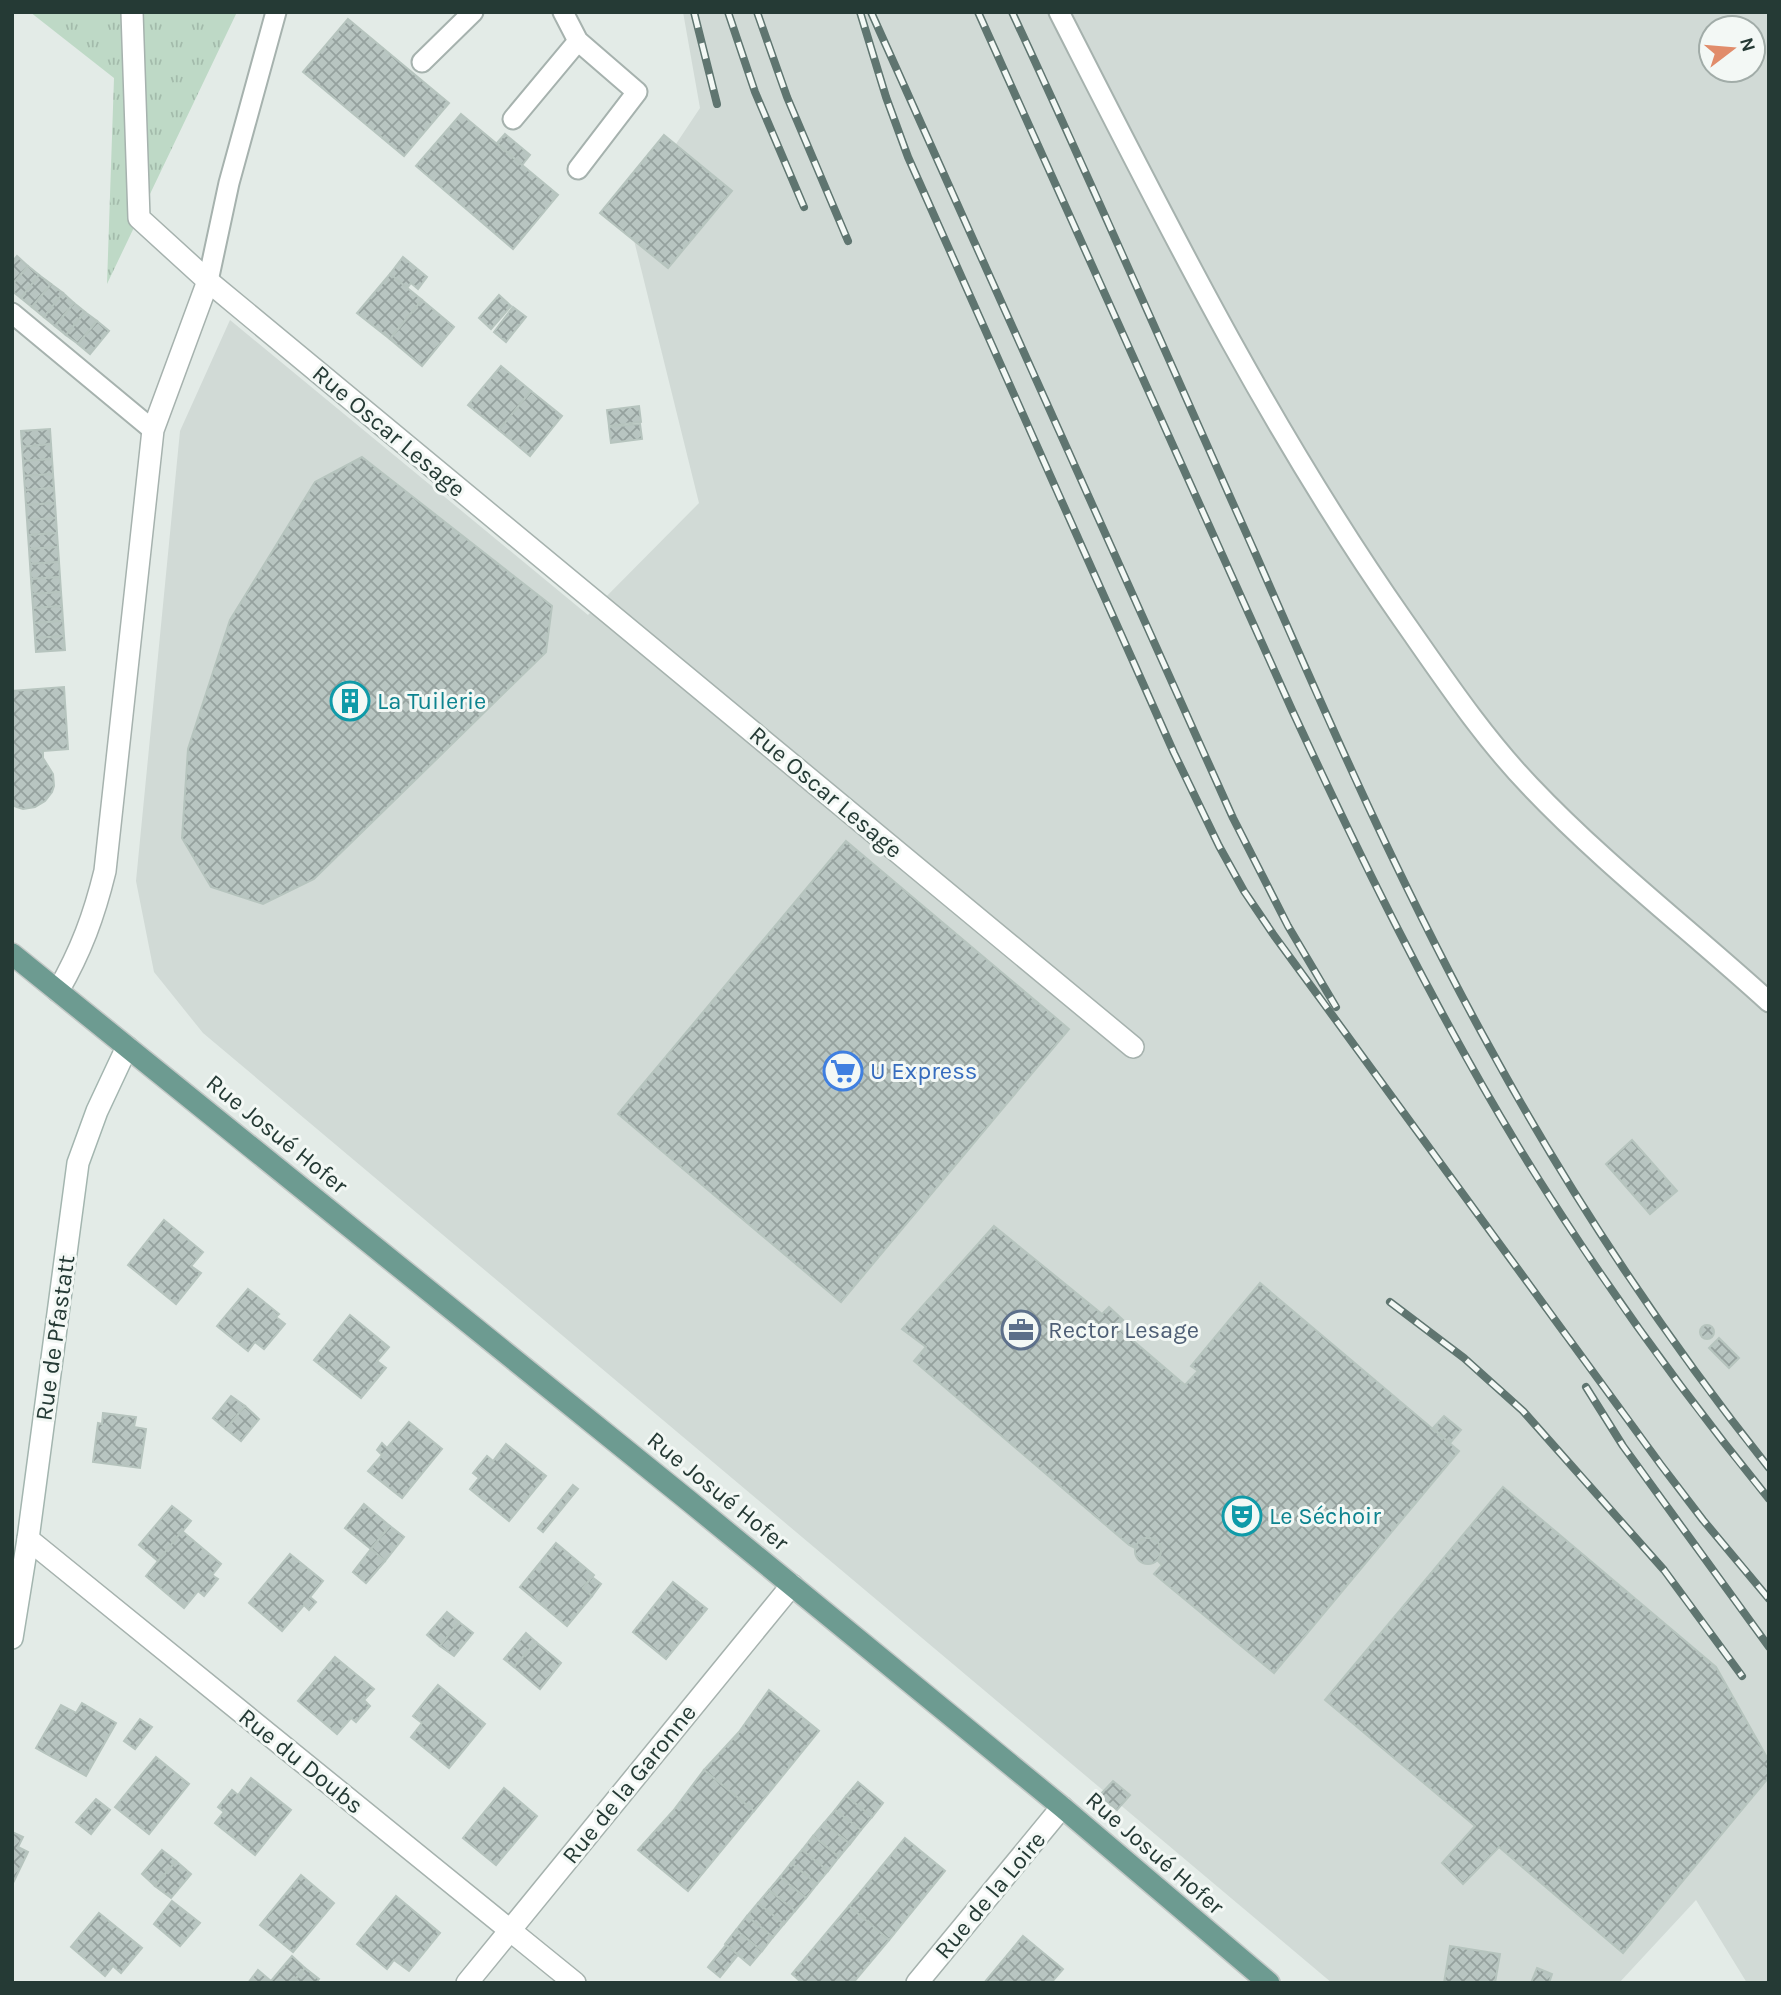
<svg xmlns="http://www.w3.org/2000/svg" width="1781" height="1995" font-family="Karla,sans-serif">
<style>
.built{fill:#d1dad6;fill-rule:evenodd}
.grass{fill:url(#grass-tufts)}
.building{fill:url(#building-cross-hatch);stroke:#b6c4be;stroke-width:2}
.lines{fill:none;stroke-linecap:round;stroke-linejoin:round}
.lane-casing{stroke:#a6b2ae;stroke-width:23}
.street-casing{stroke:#a6b2ae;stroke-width:24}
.secondary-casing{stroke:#a3b5af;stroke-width:24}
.primary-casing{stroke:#c2c8c6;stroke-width:24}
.lane{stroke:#fff;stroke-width:19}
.street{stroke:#fff;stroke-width:21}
.secondary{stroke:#fff;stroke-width:21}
.primary{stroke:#6d9b91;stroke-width:21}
.rail-casing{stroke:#5f7570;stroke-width:8}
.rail{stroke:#f3f8f5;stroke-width:5;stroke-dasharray:16;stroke-linecap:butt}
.labels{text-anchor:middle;stroke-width:6;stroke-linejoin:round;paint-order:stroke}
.street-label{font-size:24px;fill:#253a35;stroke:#f3f8f5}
.culture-label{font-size:24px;fill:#0d838f;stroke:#f3f8f5;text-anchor:start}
.shop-label{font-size:24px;fill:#366cbe;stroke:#f3f8f5;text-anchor:start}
.service-label{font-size:24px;fill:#4e5e75;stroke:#f3f8f5;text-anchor:start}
</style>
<defs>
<pattern id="grass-tufts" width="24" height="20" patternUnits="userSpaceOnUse" patternTransform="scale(1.75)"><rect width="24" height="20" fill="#bed9c6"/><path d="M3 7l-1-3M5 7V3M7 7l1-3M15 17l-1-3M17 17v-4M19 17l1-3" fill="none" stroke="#a3bbab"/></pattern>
<pattern id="building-cross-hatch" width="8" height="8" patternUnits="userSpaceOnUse" patternTransform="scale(1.75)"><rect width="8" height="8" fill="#b8c5c1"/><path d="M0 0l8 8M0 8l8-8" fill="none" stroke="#95a19e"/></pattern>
</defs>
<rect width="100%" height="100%" fill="#e3ebe7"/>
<path class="built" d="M683,12H1769V1983H1747L1696,1900L1619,1983H1332L203,1033L154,972L136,881L180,431L230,320L588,615L699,503L628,216L700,108ZM1711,28H1753V70H1711Z"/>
<polygon class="grass" points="30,12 237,12 107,284 114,78"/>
<g class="building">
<polygon points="348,19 449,103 404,156 303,72"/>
<polygon points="461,114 558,195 513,249 416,166"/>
<polygon points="505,134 530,155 522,165 497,143"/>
<polygon points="664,135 732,191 668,268 600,213"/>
<polygon points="17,256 28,266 12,285 12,262"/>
<polygon points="403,257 427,277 418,289 411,283 407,288 390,274"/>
<polygon points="28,266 39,275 21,298 12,291 12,285"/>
<polygon points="390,274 422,300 390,339 357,313"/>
<polygon points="39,275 51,284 32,307 21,298"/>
<polygon points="51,284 63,293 44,317 32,307"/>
<polygon points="63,293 74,303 55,326 44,317"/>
<polygon points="499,295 511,306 491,329 479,318"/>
<polygon points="422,300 454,327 422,366 390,339"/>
<polygon points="74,303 85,312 66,335 55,326"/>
<polygon points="513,307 526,317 506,342 494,332"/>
<polygon points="85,312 97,321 78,344 66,335"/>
<polygon points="97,321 109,331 90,354 78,344"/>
<polygon points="501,366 531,391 499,430 468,405"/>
<polygon points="531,391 562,416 530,456 499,430"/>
<polygon points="639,406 641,422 609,426 607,410"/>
<polygon points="640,424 642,439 611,443 609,427"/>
<polygon points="50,429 51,444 22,447 21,431"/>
<polygon points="51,444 52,459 23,461 22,447"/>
<polygon points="362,457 552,606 546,652 314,879 263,904 211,887 182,838 188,749 230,620 315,482"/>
<polygon points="52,459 53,474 24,476 23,461"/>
<polygon points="53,474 54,488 25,490 24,476"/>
<polygon points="54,488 55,503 26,505 25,490"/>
<polygon points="55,503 56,518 27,520 26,505"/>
<polygon points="56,518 57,533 28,535 27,520"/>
<polygon points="57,533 58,547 29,549 28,535"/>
<polygon points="58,547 59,562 30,564 29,549"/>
<polygon points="59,562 60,577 31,579 30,564"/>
<polygon points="60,577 61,592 32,594 31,579"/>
<polygon points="61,592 62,606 33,608 32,594"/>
<polygon points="62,606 63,621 34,623 33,608"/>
<polygon points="63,621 64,636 35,638 34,623"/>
<polygon points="64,636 65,650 36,652 35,638"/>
<polygon points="64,687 68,749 43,751 43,758 53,774 54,786 52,792 45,801 35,807 23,809 17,807 12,805 12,691"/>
<polygon points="846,841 1069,1029 841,1302 618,1114"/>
<polygon points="1632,1140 1677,1191 1650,1214 1606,1164"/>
<polygon points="164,1220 203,1252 191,1266 201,1273 176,1304 128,1265"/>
<polygon points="994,1226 1102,1314 1109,1307 1123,1320 1116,1326 1185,1385 1198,1371 1191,1366 1260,1283 1459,1451 1274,1673 1154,1574 1162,1565 1157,1560 1160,1556 1158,1543 1148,1537 1142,1539 1135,1548 1129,1545 914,1361 926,1347 902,1329"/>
<polygon points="248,1289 279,1314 276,1317 285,1324 264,1349 255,1342 248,1351 217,1326"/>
<polygon points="350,1315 389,1347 377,1361 386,1368 361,1398 314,1360"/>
<circle cx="1707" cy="1332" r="7"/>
<polygon points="1719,1338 1739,1358 1729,1368 1709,1348"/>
<polygon points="231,1396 245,1406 226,1429 213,1418"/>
<polygon points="245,1406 259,1419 241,1441 226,1429"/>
<polygon points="103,1413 136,1417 134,1427 146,1429 140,1468 93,1462 98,1423 102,1424"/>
<polygon points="1444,1416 1461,1430 1450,1443 1433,1428"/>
<polygon points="409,1422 442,1449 402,1498 368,1471 382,1455 377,1450 382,1443 387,1448"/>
<polygon points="506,1444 546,1476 509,1521 470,1489 479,1478 473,1473 487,1456 493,1461"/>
<polygon points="573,1485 578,1489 543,1532 538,1528"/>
<polygon points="1503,1487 1716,1667 1769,1761 1769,1777 1623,1953 1499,1847 1463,1884 1442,1863 1475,1826 1325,1700"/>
<polygon points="364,1504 390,1526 371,1549 345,1528"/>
<polygon points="172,1506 191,1521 158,1561 139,1545"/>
<polygon points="390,1526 404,1537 385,1561 371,1549"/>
<polygon points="182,1531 221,1564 212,1575 218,1579 204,1596 198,1591 184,1608 146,1576"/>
<circle cx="1148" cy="1551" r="13"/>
<polygon points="556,1543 594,1575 583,1588 592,1596 567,1626 520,1587"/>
<polygon points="371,1549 385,1561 366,1583 353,1572"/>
<polygon points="290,1554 323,1581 310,1597 316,1602 309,1610 304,1605 282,1631 249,1603"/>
<polygon points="592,1577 601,1584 592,1596 583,1588"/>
<polygon points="673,1582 707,1609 666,1659 633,1632"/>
<polygon points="447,1612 459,1622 440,1646 427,1635"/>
<polygon points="459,1622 473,1633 454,1656 440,1646"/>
<polygon points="526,1633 536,1642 514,1667 504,1659"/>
<polygon points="536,1642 561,1663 540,1689 514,1667"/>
<polygon points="335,1657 374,1689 364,1700 370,1706 356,1722 351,1718 337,1734 298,1701"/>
<polygon points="438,1685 485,1724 449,1768 411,1737 422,1723 413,1716"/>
<polygon points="769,1690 819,1731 754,1811 704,1770 739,1732"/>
<polygon points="82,1703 116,1723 86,1776 36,1748 61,1705 76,1713"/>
<polygon points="140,1719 152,1727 135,1749 124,1741"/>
<polygon points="156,1757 189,1784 149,1834 115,1807"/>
<polygon points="704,1770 754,1811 688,1891 638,1850 673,1811"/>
<polygon points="251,1778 291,1810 255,1855 215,1823 224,1812 218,1807 232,1790 238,1795"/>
<polygon points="1113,1781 1130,1795 1117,1810 1099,1796"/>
<polygon points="858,1782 883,1803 872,1817 846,1796"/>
<polygon points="504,1788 537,1816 496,1865 463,1838"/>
<polygon points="846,1796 872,1817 861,1830 835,1810"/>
<polygon points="96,1799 110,1810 91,1834 76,1822"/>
<polygon points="835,1810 861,1830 850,1844 824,1823"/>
<polygon points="824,1823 850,1844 839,1857 813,1836"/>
<polygon points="12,1832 23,1837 18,1847 28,1852 12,1885"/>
<polygon points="813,1836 839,1857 828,1871 802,1850"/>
<polygon points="905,1838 945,1871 889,1940 849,1906"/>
<polygon points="162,1850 176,1861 155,1886 142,1874"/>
<polygon points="802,1850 828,1871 817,1884 791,1863"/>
<polygon points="176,1861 191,1874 171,1898 155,1886"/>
<polygon points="791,1863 817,1884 806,1898 780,1877"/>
<polygon points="301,1875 334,1903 293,1952 260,1925"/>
<polygon points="780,1877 806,1898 795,1911 769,1890"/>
<polygon points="769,1890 795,1911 784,1924 758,1903"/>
<polygon points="396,1896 440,1933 409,1971 394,1960 387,1969 357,1944"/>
<polygon points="172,1901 200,1923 180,1946 154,1924"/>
<polygon points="758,1903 784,1924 773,1937 747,1916"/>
<polygon points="849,1906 889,1940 853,1983 802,1983 792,1974"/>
<polygon points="99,1913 142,1948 121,1973 113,1966 105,1976 71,1947"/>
<polygon points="747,1916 773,1937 762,1951 736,1930"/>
<polygon points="736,1930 762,1951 750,1965 725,1944"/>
<polygon points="1023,1936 1063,1969 1051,1983 984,1983"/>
<polygon points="726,1945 738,1955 720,1977 708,1967"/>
<polygon points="1450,1946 1500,1954 1495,1983 1444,1983"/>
<polygon points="292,1956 305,1968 292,1983 273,1983 271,1981"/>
<polygon points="305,1968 319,1979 316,1983 292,1983"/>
<polygon points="1537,1968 1552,1974 1549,1983 1531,1983"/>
<polygon points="258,1970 271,1981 269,1983 248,1983"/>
</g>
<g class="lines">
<defs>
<g id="lane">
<polyline points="563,12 578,41 637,92 578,169"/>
<path d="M1059,12C1165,220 1269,429 1403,620C1443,677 1482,736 1530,786C1604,864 1690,930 1769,1002"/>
<polyline points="422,62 473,12"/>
<polyline points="513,119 578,41"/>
<polyline points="208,281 229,183 276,12"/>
<polyline points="12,313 153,430"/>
</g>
<g id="street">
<polyline points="132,12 139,218 208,281 1133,1047"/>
<path d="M58,991C81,951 94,916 105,871L153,430L208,281"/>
<polyline points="28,1539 575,1983"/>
<polyline points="467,1983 792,1585"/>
<polyline points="917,1983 1062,1807"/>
</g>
<polyline id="secondary" points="12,1638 28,1539 78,1163 97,1111 127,1047"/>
<polyline id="primary" points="12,954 689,1501 1062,1807 1269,1983"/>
</defs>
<use href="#lane" class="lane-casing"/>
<use href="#street" class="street-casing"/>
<use href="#secondary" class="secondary-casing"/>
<use href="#primary" class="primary-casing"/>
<use href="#lane" class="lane"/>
<use href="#street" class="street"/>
<use href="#secondary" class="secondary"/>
<use href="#primary" class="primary"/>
<defs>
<g id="rail">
<polyline points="694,12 717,104"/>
<polyline points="728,12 755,92 804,207"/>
<polyline points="757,12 787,97 848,241"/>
<polyline points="860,12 886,97 908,157 1174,753 1219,846 1244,891 1273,934 1661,1465 1703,1520 1769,1599"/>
<polyline points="871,12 1233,818 1288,926 1336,1007"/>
<path d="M978,12L1292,710C1361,859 1433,1006 1518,1146C1593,1269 1678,1387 1769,1499"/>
<path d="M1012,12C1096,192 1175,374 1256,555C1329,722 1402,889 1490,1048C1571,1196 1664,1336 1769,1468"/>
<polyline points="1390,1302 1464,1358 1523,1411 1664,1570 1742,1676"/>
<polyline points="1586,1387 1623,1446 1769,1647"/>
</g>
</defs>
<use href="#rail" class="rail-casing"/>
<use href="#rail" class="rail"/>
</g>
<defs>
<symbol id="building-ring" viewBox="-11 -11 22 22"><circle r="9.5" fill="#f3f8f5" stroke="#0f9aa8" stroke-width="1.5"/><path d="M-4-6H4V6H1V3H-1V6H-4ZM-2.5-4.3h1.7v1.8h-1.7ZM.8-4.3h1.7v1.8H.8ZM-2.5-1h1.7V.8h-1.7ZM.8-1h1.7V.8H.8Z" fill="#0f9aa8"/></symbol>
<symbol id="supermarket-ring" viewBox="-11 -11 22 22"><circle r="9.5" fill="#f3f8f5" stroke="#3f7fe0" stroke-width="1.5"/><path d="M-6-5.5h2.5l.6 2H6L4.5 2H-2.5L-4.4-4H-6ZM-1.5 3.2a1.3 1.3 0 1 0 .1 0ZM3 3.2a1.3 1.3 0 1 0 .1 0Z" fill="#3f7fe0"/></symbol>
<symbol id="office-ring" viewBox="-11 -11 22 22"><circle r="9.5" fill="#f3f8f5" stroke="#5c6f8a" stroke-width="1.5"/><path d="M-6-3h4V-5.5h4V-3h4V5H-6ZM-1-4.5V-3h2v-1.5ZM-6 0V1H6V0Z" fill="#5c6f8a"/></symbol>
<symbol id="theatre-ring" viewBox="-11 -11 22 22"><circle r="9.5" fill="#f3f8f5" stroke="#0f9aa8" stroke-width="1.5"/><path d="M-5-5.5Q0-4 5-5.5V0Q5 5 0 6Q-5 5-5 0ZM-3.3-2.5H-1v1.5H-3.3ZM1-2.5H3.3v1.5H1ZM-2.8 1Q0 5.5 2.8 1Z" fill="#0f9aa8"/></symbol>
</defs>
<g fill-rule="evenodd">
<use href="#building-ring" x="328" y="679" width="44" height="44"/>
<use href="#supermarket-ring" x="821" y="1049" width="44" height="44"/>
<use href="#office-ring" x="999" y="1308" width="44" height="44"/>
<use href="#theatre-ring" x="1220" y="1494" width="44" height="44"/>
</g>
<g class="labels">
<g class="street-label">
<text transform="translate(389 431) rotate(40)" y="8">Rue Oscar Lesage</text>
<text transform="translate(826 792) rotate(40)" y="8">Rue Oscar Lesage</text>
<text transform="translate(277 1134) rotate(39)" y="8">Rue Josué Hofer</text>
<text transform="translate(55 1338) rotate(-82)" y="8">Rue de Pfastatt</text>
<text transform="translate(718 1491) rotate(39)" y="8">Rue Josué Hofer</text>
<text transform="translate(301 1761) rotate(39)" y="8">Rue du Doubs</text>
<text transform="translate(629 1784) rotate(-51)" y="8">Rue de la Garonne</text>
<text transform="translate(1155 1853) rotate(41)" y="8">Rue Josué Hofer</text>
<text transform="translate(990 1895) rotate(-50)" y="8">Rue de la Loire</text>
</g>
<g class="culture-label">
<text x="377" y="709">La Tuilerie</text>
<text x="1269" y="1524">Le Séchoir</text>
</g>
<g class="shop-label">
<text x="870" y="1079">U Express</text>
</g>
<g class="service-label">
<text x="1048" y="1338">Rector Lesage</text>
</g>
</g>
<rect width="1781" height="1995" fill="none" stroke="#253a35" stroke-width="28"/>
<g transform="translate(1732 49) rotate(74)"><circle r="33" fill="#f3f8f5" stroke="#a1aca8" stroke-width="2"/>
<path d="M0-5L12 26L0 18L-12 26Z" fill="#e18c6a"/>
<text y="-10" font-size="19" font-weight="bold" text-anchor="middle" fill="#253a35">N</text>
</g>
</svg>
